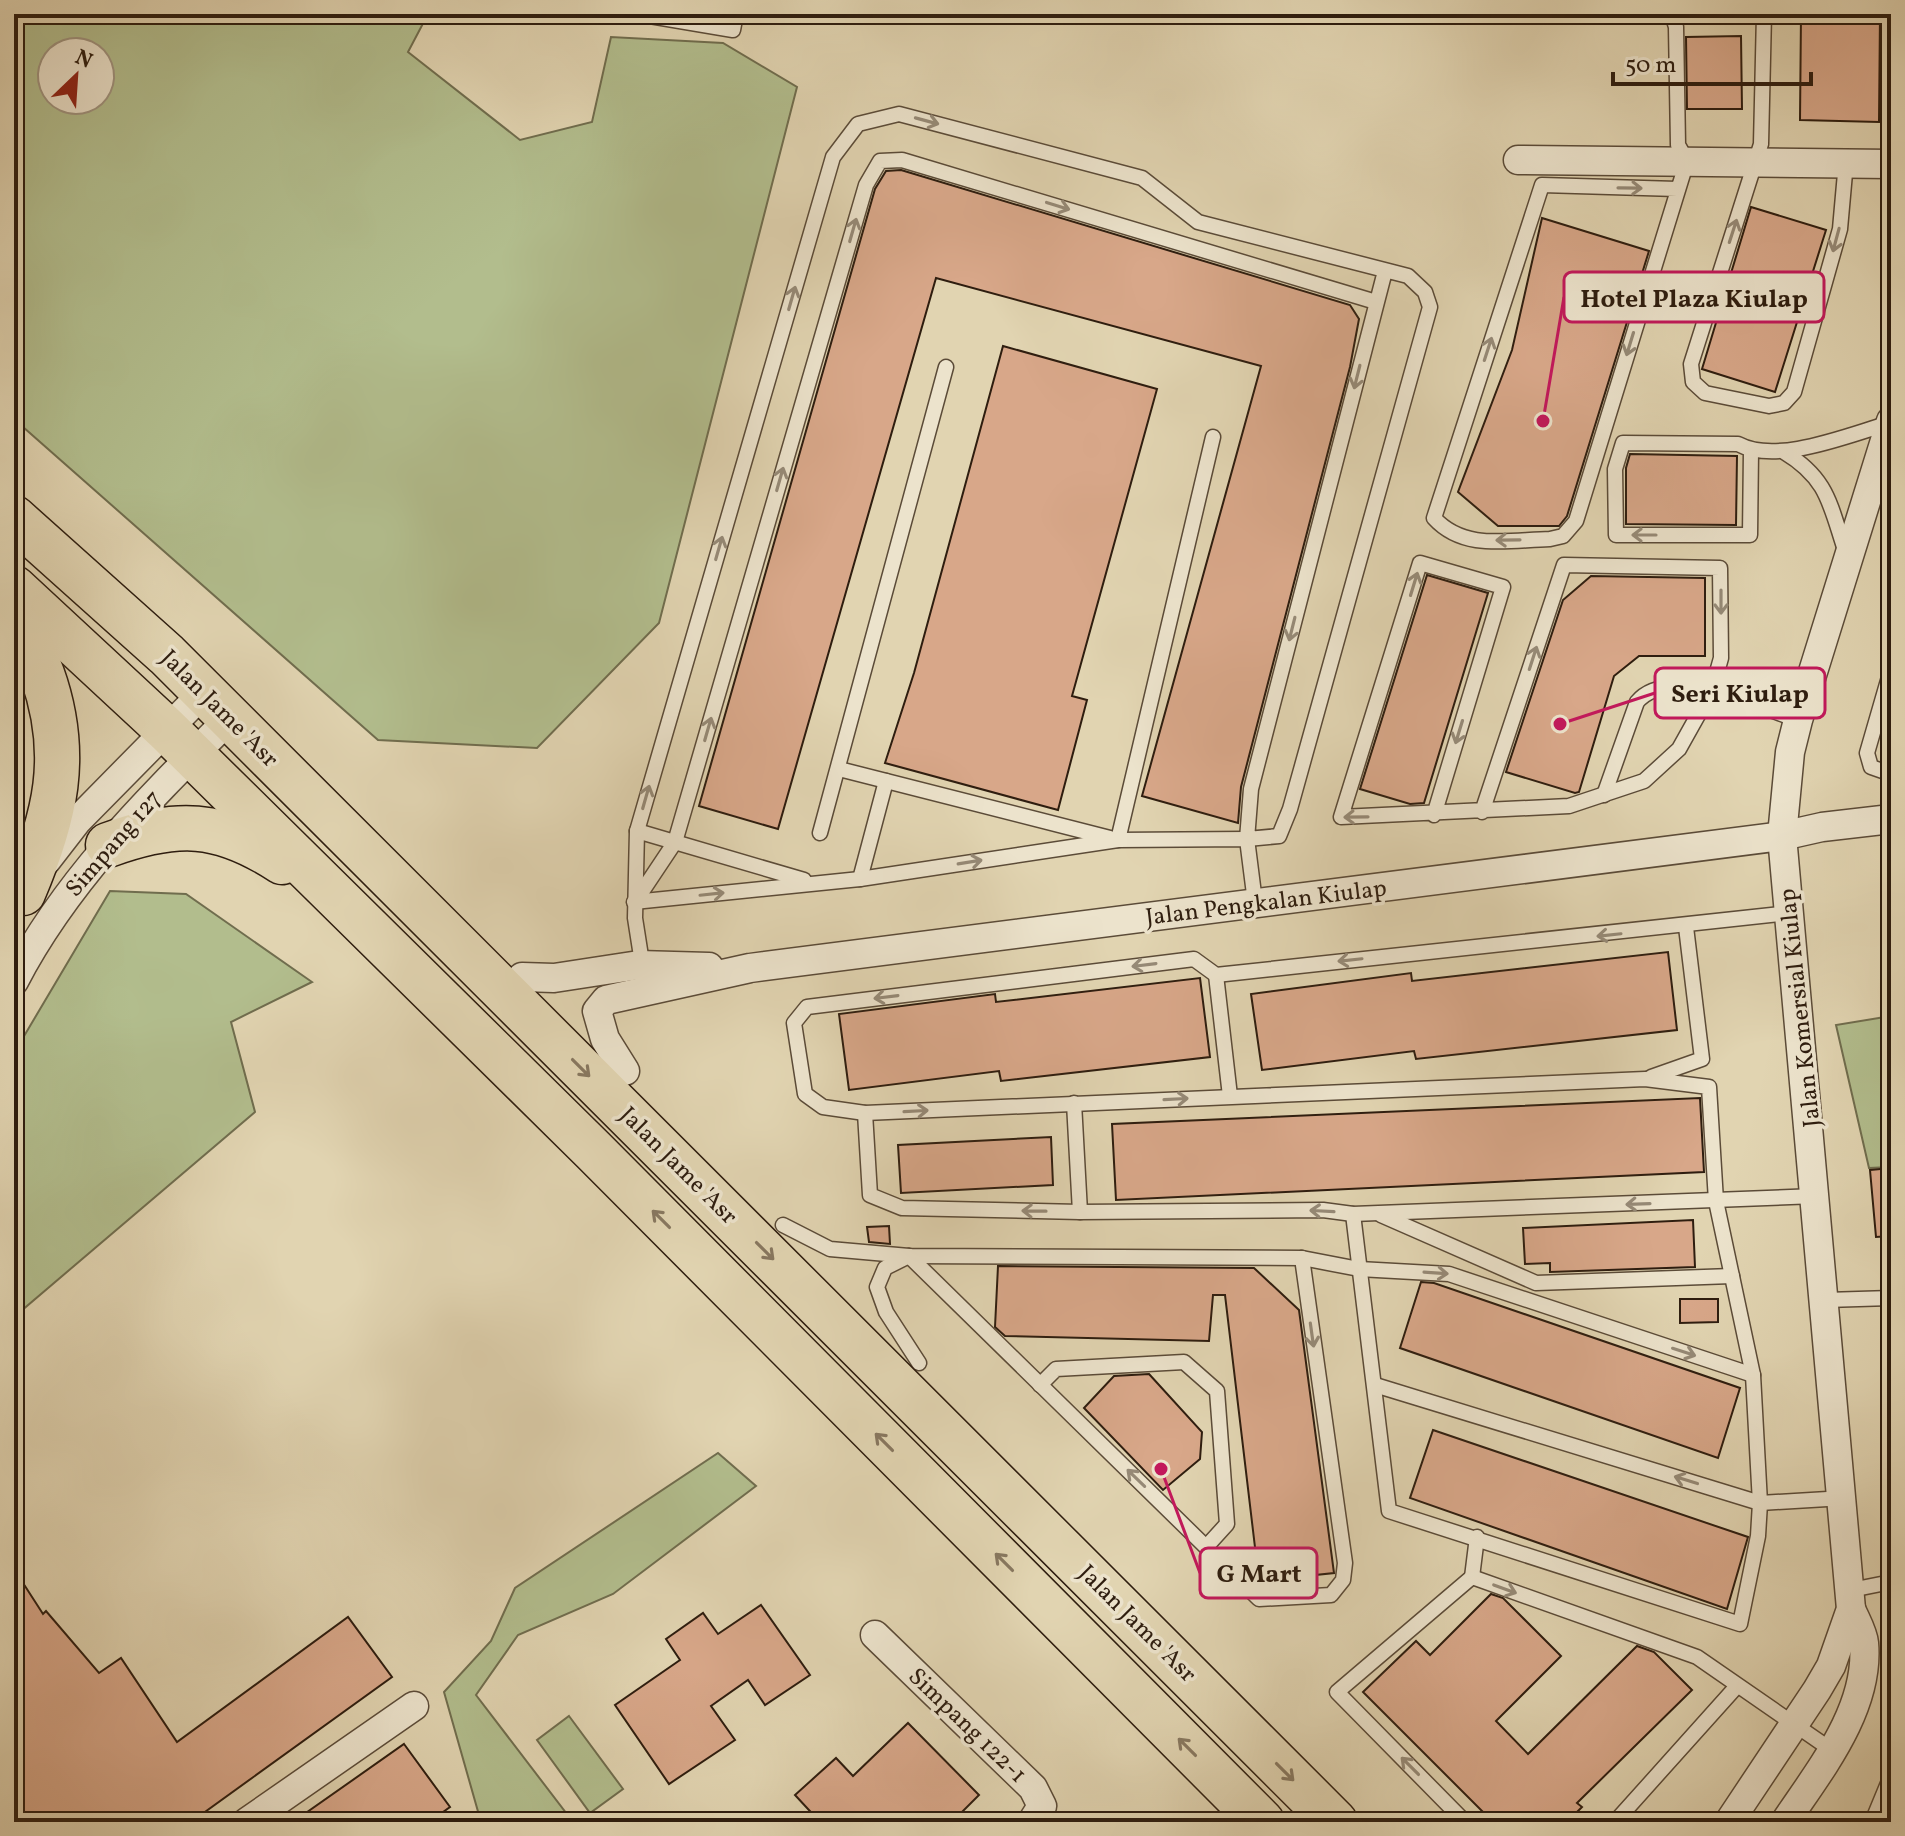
<svg xmlns="http://www.w3.org/2000/svg" width="1905" height="1836" font-family="Vollkorn,serif">
<style>
.green{fill:#b2bd8d;stroke:#706d4e;stroke-width:2;fill-rule:evenodd}
.building{fill:#d8a789;stroke:#2e1d0f;stroke-width:2}
.lines{fill:none;stroke-linecap:round;stroke-linejoin:round}
.service-casing{stroke:#5b4b38;stroke-width:17}
.minor-casing{stroke:#5b4b38;stroke-width:31}
.primary-casing{stroke:#2e1d0f;stroke-width:47}
.service{stroke:#ece3cc;stroke-width:14}
.minor{stroke:#ece3cc;stroke-width:28}
.primary{stroke:#e1d4b1;stroke-width:44}
.oneway{stroke:#968a77}
.oneway2{stroke:#887860}
.labels{text-anchor:middle;stroke-width:7;stroke-linejoin:round;paint-order:stroke}
.street-label{font-size:24px;fill:#2e1d0f;stroke:#ece3cc}
.leader{fill:none;stroke:#c2185b;stroke-width:3}
.callout-dot{fill:#c2185b;stroke:#ece3cc;stroke-width:3}
.callout{fill:#ece3cc;stroke:#c2185b;stroke-width:3}
.callout-label{font-size:26px;text-anchor:middle;font-weight:bold;fill:#2e1d0f}
</style>
<rect width="100%" height="100%" fill="#e1d4b1"/>
<filter id="stains"><feTurbulence type="fractalNoise" baseFrequency=".0025" numOctaves="4"/><feColorMatrix values="0 0 0 0 .2 0 0 0 0 .09 0 0 0 0 .02 0 0 0 .5 -.17"/></filter>
<radialGradient id="worn" r=".72"><stop offset=".6" stop-color="#630" stop-opacity="0"/><stop offset="1" stop-color="#630" stop-opacity=".3"/></radialGradient>
<g class="green">
<path d="M14,14H428L408,52L520,140L592,122L611,37L723,43L797,87L659,623L537,748L378,740L14,419ZM52,52H100V100H52Z"/>
<polygon points="110,891 186,894 312,982 231,1022 255,1112 14,1317 14,1053"/>
<polygon points="1891,1016 1891,1167 1869,1168 1836,1025"/>
<polygon points="718,1453 756,1486 613,1594 518,1635 476,1695 573,1822 481,1822 444,1692 491,1641 515,1588"/>
<polygon points="569,1716 623,1789 590,1813 537,1740"/>
</g>
<g class="building">
<polygon points="1801,14 1880,14 1879,122 1800,120"/>
<polygon points="1741,36 1742,109 1687,109 1686,37"/>
<polygon points="901,170 1350,305 1359,319 1350,367 1241,787 1238,823 1142,796 1261,366 936,278 778,829 699,806 875,189 886,171"/>
<polygon points="1751,207 1826,230 1775,392 1702,369"/>
<polygon points="1542,218 1649,251 1567,516 1559,526 1498,526 1458,492 1512,350"/>
<polygon points="1003,346 1157,389 1072,696 1087,700 1058,810 885,763 914,673"/>
<polygon points="1630,454 1737,456 1736,525 1626,524 1626,468"/>
<polygon points="1427,575 1488,593 1424,803 1410,804 1360,789"/>
<polygon points="1591,576 1705,578 1705,656 1639,656 1614,676 1579,792 1575,793 1506,772 1563,600"/>
<polygon points="1668,952 1677,1030 1416,1059 1414,1051 1262,1070 1251,994 1411,973 1412,981"/>
<polygon points="1200,978 1210,1057 1001,1081 999,1071 849,1090 839,1014 995,994 996,1002"/>
<polygon points="1700,1098 1704,1172 1116,1200 1112,1124"/>
<polygon points="1051,1137 1053,1185 901,1193 898,1145"/>
<polygon points="1891,1168 1891,1236 1876,1237 1870,1170"/>
<polygon points="1693,1220 1695,1267 1550,1272 1550,1263 1525,1264 1523,1228"/>
<polygon points="889,1226 890,1244 869,1242 867,1227"/>
<polygon points="998,1266 1254,1268 1299,1310 1334,1573 1259,1581 1225,1295 1213,1295 1209,1341 1005,1336 995,1327"/>
<polygon points="1421,1282 1434,1283 1740,1388 1718,1458 1400,1348"/>
<polygon points="1680,1299 1718,1299 1718,1322 1680,1323"/>
<polygon points="1149,1374 1202,1432 1200,1459 1163,1490 1084,1408 1114,1376"/>
<polygon points="1433,1430 1748,1537 1727,1609 1410,1498"/>
<polygon points="14,1569 43,1614 46,1611 99,1673 121,1658 177,1742 348,1617 392,1677 191,1822 14,1822"/>
<polygon points="1491,1594 1503,1598 1561,1656 1496,1721 1528,1754 1637,1646 1654,1652 1692,1690 1577,1803 1582,1807 1567,1822 1493,1822 1363,1692 1416,1641 1430,1655"/>
<polygon points="761,1605 810,1675 765,1705 748,1680 711,1706 735,1740 669,1784 615,1705 680,1660 666,1639 703,1613 718,1634"/>
<polygon points="908,1723 979,1795 952,1822 820,1822 795,1795 836,1758 853,1776"/>
<polygon points="404,1744 450,1807 429,1822 293,1822"/>
</g>
<g class="lines">
<defs>
<g id="service">
<polyline points="638,14 733,30 736,14"/>
<path d="M1672,14L1676,27L1678,145L1687,161L1576,521L1563,536L1550,539C1508,540 1464,551 1434,518L1542,185L1677,189"/>
<polyline points="1764,14 1761,144 1691,364 1693,382 1705,393 1769,406 1784,403 1794,392 1840,229 1846,162"/>
<path d="M1751,451L1750,535H1616L1615,469L1623,443L1738,444C1777,465 1848,435 1890,423"/>
<path d="M1784,452C1829,479 1830,506 1846,553"/>
<polyline points="1891,670 1867,753 1871,767 1891,774"/>
<polyline points="839,769 1110,838"/>
<path d="M1604,795L1637,702C1668,664 1759,707 1798,720"/>
<polyline points="1434,815 1503,587 1420,563 1341,817 1569,806 1644,781 1679,749 1712,690 1721,658 1720,568 1564,565 1482,812"/>
<polyline points="637,831 804,880"/>
<polyline points="820,833 946,367"/>
<polyline points="1118,840 1213,437"/>
<polyline points="14,841 19,869"/>
<polyline points="860,879 886,781"/>
<polyline points="634,902 860,879 1118,840 1247,839 1255,902"/>
<polyline points="635,902 675,842 866,185 880,161 902,160 1376,302"/>
<polyline points="643,969 635,918 637,831 833,157 858,124 899,114 1142,178 1198,222 1408,276 1425,292 1430,307 1290,809 1279,836 1247,839 1251,789 1385,271"/>
<polyline points="1216,975 1230,1096"/>
<polyline points="1651,1077 1702,1059 1686,927"/>
<polyline points="1074,1103 1080,1212"/>
<polyline points="865,1113 870,1195 902,1208 1080,1212 1323,1210 1353,1214 1816,1196"/>
<polyline points="1353,1214 1389,1511 1740,1624 1758,1536 1760,1503 1753,1375 1716,1201 1709,1087 1645,1079 865,1113 823,1107 805,1094 794,1023 807,1007 1194,959 1216,975 1789,913"/>
<polyline points="1381,1215 1536,1283 1732,1276"/>
<polyline points="783,1225 830,1249 909,1256 1302,1258 1359,1269 1449,1274 1753,1375"/>
<polyline points="909,1256 1259,1599 1331,1595 1343,1580 1345,1563 1302,1258"/>
<polyline points="909,1256 885,1268 877,1287 886,1312 919,1363"/>
<polyline points="1826,1300 1891,1298"/>
<polyline points="1040,1385 1056,1369 1184,1362 1217,1391 1227,1524 1207,1546"/>
<polyline points="1375,1385 1760,1503 1844,1498"/>
<polyline points="1472,1577 1477,1537"/>
<polyline points="1851,1590 1891,1582"/>
<polyline points="1465,1822 1337,1692 1472,1577 1697,1657 1833,1751"/>
<polyline points="1615,1822 1737,1686"/>
<polyline points="1872,1822 1891,1776"/>
</g>
<g id="minor">
<polyline points="1518,160 1891,164"/>
<polyline points="46,861 77,821 204,692"/>
<polyline points="522,977 554,978 639,965 709,967"/>
<path d="M14,981C67,879 149,799 230,718"/>
<polyline points="625,1071 605,1039 597,1011 606,1000 750,968 1782,836 1822,827 1891,819"/>
<polyline points="875,1635 1033,1788 1042,1806 1032,1822"/>
<polyline points="247,1822 414,1706"/>
<polyline points="1729,1822 1817,1690 1831,1666 1851,1609 1782,836 1790,752 1798,720 1891,421"/>
<path d="M1785,1822C1819,1771 1870,1709 1864,1643C1863,1632 1855,1619 1851,1609"/>
</g>
<g id="primary">
<polyline points="14,518 167,655 1335,1822"/>
<polyline points="14,588 166,729 594,1151 1262,1822"/>
<path d="M14,620C28,635 35,656 42,674C71,755 55,818 23,893"/>
<path d="M108,845C177,820 219,821 282,862"/>
</g>
</defs>
<use href="#service" class="service-casing"/>
<use href="#minor" class="minor-casing"/>
<use href="#primary" class="primary-casing"/>
<use href="#service" class="service"/>
<use href="#minor" class="minor"/>
<use href="#primary" class="primary"/>
</g>
<defs><path id="oneway-shaft" d="M-6 0H5M1.5-3L5.5 0L1.5 3" fill="none" stroke-width="1.6" stroke-linecap="round" stroke-linejoin="round" transform="scale(2)"/></defs>
<g class="oneway">
<use href="#oneway-shaft" transform="translate(927 121) rotate(15)"/>
<use href="#oneway-shaft" transform="translate(1630 188) rotate(1)"/>
<use href="#oneway-shaft" transform="translate(1058 206) rotate(17)"/>
<use href="#oneway-shaft" transform="translate(853 230) rotate(-74)"/>
<use href="#oneway-shaft" transform="translate(1733 231) rotate(-72)"/>
<use href="#oneway-shaft" transform="translate(1836 240) rotate(105)"/>
<use href="#oneway-shaft" transform="translate(792 298) rotate(-74)"/>
<use href="#oneway-shaft" transform="translate(1630 344) rotate(107)"/>
<use href="#oneway-shaft" transform="translate(1488 349) rotate(-72)"/>
<use href="#oneway-shaft" transform="translate(1357 377) rotate(104)"/>
<use href="#oneway-shaft" transform="translate(780 479) rotate(-74)"/>
<use href="#oneway-shaft" transform="translate(1644 535) rotate(-180)"/>
<use href="#oneway-shaft" transform="translate(1508 540) rotate(179)"/>
<use href="#oneway-shaft" transform="translate(719 548) rotate(-74)"/>
<use href="#oneway-shaft" transform="translate(1414 584) rotate(-73)"/>
<use href="#oneway-shaft" transform="translate(1721 602) rotate(90)"/>
<use href="#oneway-shaft" transform="translate(1292 629) rotate(104)"/>
<use href="#oneway-shaft" transform="translate(1533 658) rotate(-72)"/>
<use href="#oneway-shaft" transform="translate(708 729) rotate(-74)"/>
<use href="#oneway-shaft" transform="translate(1459 732) rotate(107)"/>
<use href="#oneway-shaft" transform="translate(646 797) rotate(-74)"/>
<use href="#oneway-shaft" transform="translate(1356 817) rotate(179)"/>
<use href="#oneway-shaft" transform="translate(970 862) rotate(-9)"/>
<use href="#oneway-shaft" transform="translate(712 894) rotate(-6)"/>
<use href="#oneway-shaft" transform="translate(1609 935) rotate(174)"/>
<use href="#oneway-shaft" transform="translate(1350 960) rotate(174)"/>
<use href="#oneway-shaft" transform="translate(1144 965) rotate(173)"/>
<use href="#oneway-shaft" transform="translate(886 997) rotate(173)"/>
<use href="#oneway-shaft" transform="translate(1176 1099) rotate(-3)"/>
<use href="#oneway-shaft" transform="translate(916 1111) rotate(-3)"/>
<use href="#oneway-shaft" transform="translate(1638 1204) rotate(178)"/>
<use href="#oneway-shaft" transform="translate(1034 1211) rotate(-179)"/>
<use href="#oneway-shaft" transform="translate(1322 1211) rotate(-177)"/>
<use href="#oneway-shaft" transform="translate(1436 1273) rotate(4)"/>
<use href="#oneway-shaft" transform="translate(1312 1335) rotate(82)"/>
<use href="#oneway-shaft" transform="translate(1684 1352) rotate(18)"/>
<use href="#oneway-shaft" transform="translate(1136 1478) rotate(-136)"/>
<use href="#oneway-shaft" transform="translate(1686 1480) rotate(-163)"/>
<use href="#oneway-shaft" transform="translate(1505 1589) rotate(20)"/>
<use href="#oneway-shaft" transform="translate(1410 1766) rotate(-135)"/>
</g>
<g class="oneway2">
<use href="#oneway-shaft" transform="translate(581 1068) rotate(45)"/>
<use href="#oneway-shaft" transform="translate(661 1219) rotate(-135)"/>
<use href="#oneway-shaft" transform="translate(765 1251) rotate(45)"/>
<use href="#oneway-shaft" transform="translate(884 1442) rotate(-135)"/>
<use href="#oneway-shaft" transform="translate(1004 1562) rotate(-135)"/>
<use href="#oneway-shaft" transform="translate(1187 1747) rotate(-135)"/>
<use href="#oneway-shaft" transform="translate(1285 1772) rotate(45)"/>
</g>
<g class="labels">
<g class="street-label">
<text transform="translate(220 708) rotate(45)" y="8">Jalan Jame 'Asr</text>
<text transform="translate(113 843) rotate(-49)" y="8">Simpang 127</text>
<text transform="translate(1266 902) rotate(-7)" y="8">Jalan Pengkalan Kiulap</text>
<text transform="translate(1799 1008) rotate(-96)" y="8">Jalan Komersial Kiulap</text>
<text transform="translate(679 1165) rotate(45)" y="8">Jalan Jame 'Asr</text>
<text transform="translate(1138 1623) rotate(45)" y="8">Jalan Jame 'Asr</text>
<text transform="translate(968 1725) rotate(44)" y="8">Simpang 122-1</text>
</g>
</g>
<path class="leader" d="M1543 421L1564 297M1560 724L1655 693M1161 1469L1200 1573"/>
<g class="callout-dot">
<circle cx="1543" cy="421" r="8"/>
<circle cx="1560" cy="724" r="8"/>
<circle cx="1161" cy="1469" r="8"/>
</g>
<g class="callout">
<rect x="1564" y="272" width="260" height="50" rx="8"/>
<rect x="1655" y="668" width="170" height="50" rx="8"/>
<rect x="1200" y="1548" width="117" height="50" rx="8"/>
</g>
<g class="callout-label">
<text x="1694" y="307">Hotel Plaza Kiulap</text>
<text x="1740" y="702">Seri Kiulap</text>
<text x="1259" y="1582">G Mart</text>
</g>
<rect width="1905" height="1836" fill="none" stroke="#e1d4b1" stroke-width="48"/>
<rect x="16" y="16" width="1873" height="1804" fill="none" stroke="#2e1d0f" stroke-width="4"/>
<rect x="24" y="24" width="1857" height="1788" fill="none" stroke="#2e1d0f" stroke-width="2"/>
<g transform="translate(76 76) rotate(25)"><circle r="38" fill="#ece3cc" stroke="#a09480" stroke-width="2"/>
<path d="M0-6L14 30L0 20L-14 30Z" fill="#8f2418"/>
<text y="-12" font-size="22" font-weight="bold" text-anchor="middle" fill="#2e1d0f">N</text>
</g>
<path d="M1613 72v12h198v-12" fill="none" stroke="#2e1d0f" stroke-width="4"/>
<text x="1625" y="72" font-size="24" fill="#2e1d0f" stroke="#ece3cc" stroke-width="6" paint-order="stroke">50 m</text>
<rect width="100%" height="100%" filter="url(#stains)"/>
<rect width="100%" height="100%" fill="url(#worn)"/>
</svg>
